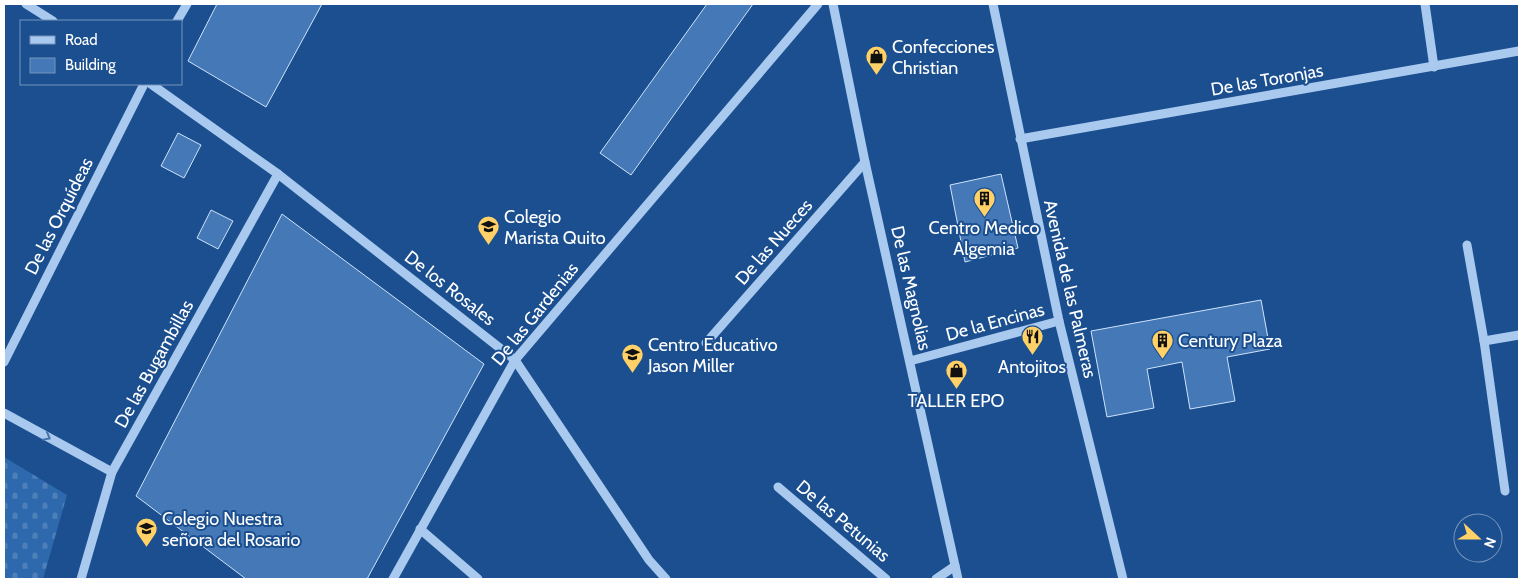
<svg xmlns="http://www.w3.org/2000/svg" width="1523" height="583" font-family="Cabin,sans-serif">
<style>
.cemetery{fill:url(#cemetery-stones)}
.building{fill:#4478b7;stroke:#cfe3fa}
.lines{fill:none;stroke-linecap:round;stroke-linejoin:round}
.minor{stroke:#a9c9ee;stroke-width:9}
.oneway{stroke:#4674ac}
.labels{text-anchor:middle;stroke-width:4;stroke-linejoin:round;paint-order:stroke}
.poi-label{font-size:18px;fill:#fff;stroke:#1b4f8f;text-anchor:start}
.street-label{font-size:18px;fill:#fff;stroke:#1b4f8f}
</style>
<defs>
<pattern id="cemetery-stones" width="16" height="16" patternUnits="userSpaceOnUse" patternTransform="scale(1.25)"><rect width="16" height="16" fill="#2e69ad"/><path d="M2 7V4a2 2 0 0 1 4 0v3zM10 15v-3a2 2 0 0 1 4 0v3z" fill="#4d80b9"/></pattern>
</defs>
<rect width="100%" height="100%" fill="#1b4f8f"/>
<polygon class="cemetery" points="4,457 67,495 43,579 4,579"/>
<g class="building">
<polygon points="217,4 322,4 266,107 188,61"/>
<polygon points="707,4 753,4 631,175 600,153"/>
<polygon points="178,133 201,145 184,178 161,166"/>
<polygon points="1001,174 1018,248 965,262 950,185"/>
<polygon points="211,210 233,221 218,249 197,238"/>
<polygon points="282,214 484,364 367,579 246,579 136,496"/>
<polygon points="1261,300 1270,349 1227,357 1235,401 1190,409 1182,362 1147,369 1154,408 1107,417 1091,331"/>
</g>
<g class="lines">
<g class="minor">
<polyline points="26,4 53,21"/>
<polyline points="833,4 865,162 958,579"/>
<polyline points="993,4 1059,321 1123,579"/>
<polyline points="1425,4 1434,67"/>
<polyline points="177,21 187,4"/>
<polyline points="151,84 278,174 515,360 649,560 666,579"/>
<polyline points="1020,139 1519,51"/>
<polyline points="1467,245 1484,341 1505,491"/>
<polyline points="1484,341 1519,335"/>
<polyline points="706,343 865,162"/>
<polyline points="910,361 1059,321"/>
<polyline points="4,362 144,84"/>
<polyline points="4,413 112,472"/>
<polyline points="778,487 886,579"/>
<polyline points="420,529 478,579"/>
<polyline points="81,579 112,472 278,174"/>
<polyline points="393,579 515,360 818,4"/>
<polyline points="936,579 955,566"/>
</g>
</g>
<defs><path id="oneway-chevron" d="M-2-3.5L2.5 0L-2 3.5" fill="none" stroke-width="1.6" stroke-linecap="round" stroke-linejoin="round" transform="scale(1.25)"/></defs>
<use class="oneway" href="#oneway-chevron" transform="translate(47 437) rotate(29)"/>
<defs>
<symbol id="shop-pin" viewBox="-11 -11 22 30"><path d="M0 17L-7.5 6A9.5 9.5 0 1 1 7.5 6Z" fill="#ffd166" stroke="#1b4f8f"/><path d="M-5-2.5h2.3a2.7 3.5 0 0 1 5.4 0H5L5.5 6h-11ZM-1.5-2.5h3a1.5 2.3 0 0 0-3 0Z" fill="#111"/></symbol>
<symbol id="building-pin" viewBox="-11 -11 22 30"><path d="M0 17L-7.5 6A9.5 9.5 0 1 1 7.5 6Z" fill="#ffd166" stroke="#1b4f8f"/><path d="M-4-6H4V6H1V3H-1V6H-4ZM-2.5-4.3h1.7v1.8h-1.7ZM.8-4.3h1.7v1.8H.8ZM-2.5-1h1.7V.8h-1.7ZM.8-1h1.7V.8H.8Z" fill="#111"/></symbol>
<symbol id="school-pin" viewBox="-11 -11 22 30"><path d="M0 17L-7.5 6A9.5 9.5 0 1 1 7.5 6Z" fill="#ffd166" stroke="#1b4f8f"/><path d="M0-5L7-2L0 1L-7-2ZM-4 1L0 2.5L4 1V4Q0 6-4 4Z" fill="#111"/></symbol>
<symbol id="restaurant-pin" viewBox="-11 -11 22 30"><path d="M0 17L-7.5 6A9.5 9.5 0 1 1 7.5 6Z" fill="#ffd166" stroke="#1b4f8f"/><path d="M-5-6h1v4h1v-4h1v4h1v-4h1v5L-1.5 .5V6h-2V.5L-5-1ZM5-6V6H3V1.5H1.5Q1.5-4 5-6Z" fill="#111"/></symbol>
<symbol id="university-pin" viewBox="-11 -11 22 30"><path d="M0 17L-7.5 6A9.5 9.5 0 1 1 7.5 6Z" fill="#ffd166" stroke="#1b4f8f"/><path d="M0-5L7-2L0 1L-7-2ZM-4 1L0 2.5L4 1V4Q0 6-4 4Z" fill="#111"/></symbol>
</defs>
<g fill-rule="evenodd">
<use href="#shop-pin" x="864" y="44" width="25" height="34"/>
<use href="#building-pin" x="972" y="186" width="25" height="34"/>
<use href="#school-pin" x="476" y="214" width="25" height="34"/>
<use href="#restaurant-pin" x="1020" y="324" width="25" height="34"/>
<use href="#building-pin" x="1150" y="328" width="25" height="34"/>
<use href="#school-pin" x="620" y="342" width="25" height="34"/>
<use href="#shop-pin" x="944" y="358" width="25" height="34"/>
<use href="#university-pin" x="134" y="516" width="25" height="34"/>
</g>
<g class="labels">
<g class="poi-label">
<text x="892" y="53">Confecciones<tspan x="892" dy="21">Christian</tspan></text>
<text x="504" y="223">Colegio<tspan x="504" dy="21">Marista Quito</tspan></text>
<text x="984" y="234" text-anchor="middle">Centro Medico<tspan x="984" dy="21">Algemia</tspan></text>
<text x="1178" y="347">Century Plaza</text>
<text x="648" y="351">Centro Educativo<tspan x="648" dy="21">Jason Miller</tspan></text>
<text x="1032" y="373" text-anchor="middle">Antojitos</text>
<text x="956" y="407" text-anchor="middle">TALLER EPO</text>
<text x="162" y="525">Colegio Nuestra<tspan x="162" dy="21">señora del Rosario</tspan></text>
</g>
<g class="street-label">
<text transform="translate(1267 80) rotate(-10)" y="6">De las Toronjas</text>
<text transform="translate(59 216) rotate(-63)" y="6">De las Orquídeas</text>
<text transform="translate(774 242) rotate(-49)" y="6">De las Nueces</text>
<text transform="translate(450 288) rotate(38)" y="6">De los Rosales</text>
<text transform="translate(911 288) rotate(77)" y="6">De las Magnolias</text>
<text transform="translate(1070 289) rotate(77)" y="6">Avenida de las Palmeras</text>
<text transform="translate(535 314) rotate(-51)" y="6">De las Gardenias</text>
<text transform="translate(995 322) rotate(-15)" y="6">De la Encinas</text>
<text transform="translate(154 364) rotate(-61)" y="6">De las Bugambillas</text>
<text transform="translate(843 521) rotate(40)" y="6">De las Petunias</text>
</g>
</g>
<rect width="1523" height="583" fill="none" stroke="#ffffff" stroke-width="10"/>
<rect x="20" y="20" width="162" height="65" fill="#1b4f8f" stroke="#7695bc"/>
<rect x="30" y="36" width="25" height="8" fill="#a9c9ee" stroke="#7695bc"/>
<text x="65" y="45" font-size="15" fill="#ffffff">Road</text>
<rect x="30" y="58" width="25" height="15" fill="#4478b7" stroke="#7695bc"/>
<text x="65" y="70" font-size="15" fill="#ffffff">Building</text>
<g transform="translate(1478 538) rotate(111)"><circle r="24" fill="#1b4f8f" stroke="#7695bc"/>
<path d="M0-4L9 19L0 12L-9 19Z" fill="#ffd166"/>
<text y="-8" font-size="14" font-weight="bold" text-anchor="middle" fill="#ffffff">N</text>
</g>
</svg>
